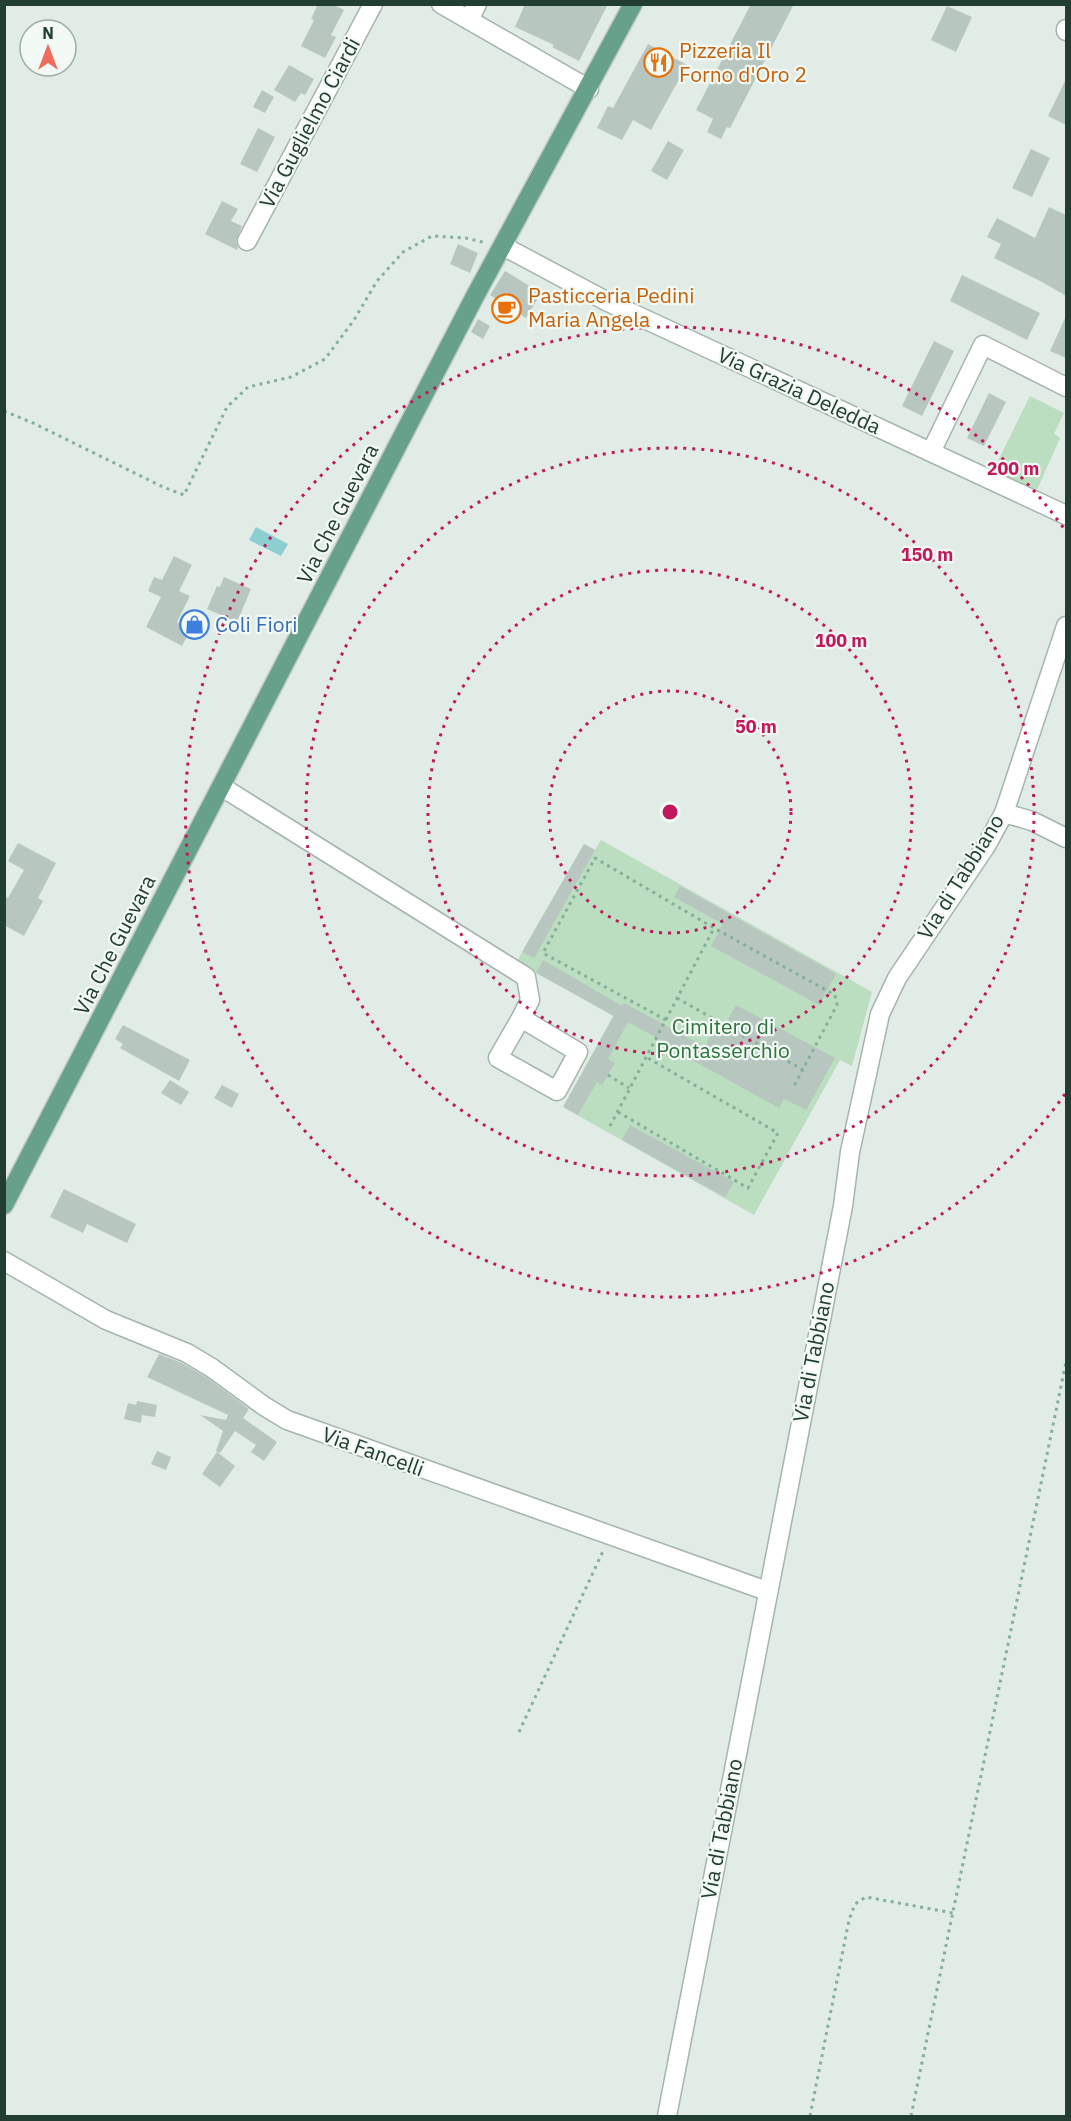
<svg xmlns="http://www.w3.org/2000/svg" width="1071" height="2121" font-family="'IBM Plex Sans',sans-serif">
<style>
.green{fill:#bbddc0}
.water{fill:#8bcfd0}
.building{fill:#b7c7bf}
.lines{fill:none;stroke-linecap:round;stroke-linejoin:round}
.minor-casing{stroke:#a5b4ac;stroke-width:21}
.major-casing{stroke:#c1c9c6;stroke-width:21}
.path{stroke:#83af9b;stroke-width:3;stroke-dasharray:3 4.5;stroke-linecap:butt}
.minor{stroke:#fff;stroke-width:18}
.major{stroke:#67a18a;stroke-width:18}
.ring{fill:none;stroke:#c2185b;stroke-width:3;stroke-dasharray:3 6}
.labels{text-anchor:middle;stroke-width:4.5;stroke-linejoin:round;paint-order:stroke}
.food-label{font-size:21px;fill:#c56008;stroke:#f3f9f5;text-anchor:start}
.street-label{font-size:21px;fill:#223d32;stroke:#f3f9f5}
.shop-label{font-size:21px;fill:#366cbe;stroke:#f3f9f5;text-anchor:start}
.park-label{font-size:21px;fill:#2d733e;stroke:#f3f9f5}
.centre{fill:#c2185b;stroke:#f3f9f5;stroke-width:3}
.ring-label{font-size:18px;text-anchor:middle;font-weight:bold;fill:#c2185b;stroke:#f3f9f5;stroke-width:4.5;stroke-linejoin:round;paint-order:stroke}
</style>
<rect width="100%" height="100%" fill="#e2ece6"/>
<g class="green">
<polygon points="1030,396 1064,413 1054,434 1060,438 1037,490 993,471"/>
<polygon points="601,840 872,992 852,1066 840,1060 754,1215 563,1107 613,1016 517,961 584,844 595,850"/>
</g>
<polygon class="water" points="256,527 288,544 281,556 249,540"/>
<g class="building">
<polygon points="318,4 332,4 344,10 331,35 336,37 325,58 301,46 314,20 311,19"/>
<polygon points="525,4 608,4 579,61 552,47 554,45 515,27"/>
<polygon points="751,4 794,4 730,128 727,127 721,139 707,132 713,119 696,110"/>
<polygon points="947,6 972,17 956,52 931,40"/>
<polygon points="648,44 687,65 651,130 633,120 622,140 597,128 608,106 613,108"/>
<polygon points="289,65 314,79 305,95 301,93 295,102 274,90"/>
<polygon points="1066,79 1066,125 1048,116"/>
<polygon points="262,90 274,97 265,113 253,107"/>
<polygon points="258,128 275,137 257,172 240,164"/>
<polygon points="668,141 684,150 667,180 651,171"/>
<polygon points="1031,149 1050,158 1032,197 1012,188"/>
<polygon points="222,201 238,209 231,221 242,226 236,241 238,248 237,250 205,234"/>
<polygon points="1049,207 1066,215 1066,296 1042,282 994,258 1001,244 987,237 997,218 1035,238"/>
<polygon points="458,244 478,253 470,273 450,264"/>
<polygon points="505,271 541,293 526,318 490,295"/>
<polygon points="962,275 1040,313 1027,340 950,301"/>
<polygon points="1066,316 1066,358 1050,351"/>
<polygon points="478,319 490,326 483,339 471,332"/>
<polygon points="934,341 954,351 922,416 902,406"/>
<polygon points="989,393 1006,402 984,446 967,438"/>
<polygon points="174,556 192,565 179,591 190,596 177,622 191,629 182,646 146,627 161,597 148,591 154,577 162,580"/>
<polygon points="224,577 251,589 237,622 207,609 217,586 220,587"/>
<polygon points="18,843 56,863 38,898 43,901 24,936 4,925 4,896 8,898 24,870 8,861"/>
<polygon points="584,844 595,850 534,958 522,952"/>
<polygon points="680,886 836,974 819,1005 711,946 723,924 674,897"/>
<polygon points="543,960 622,1006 624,1003 705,1047 716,1025 723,1029 736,1005 835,1058 806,1110 784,1099 779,1108 663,1044 664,1042 628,1022 608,1059 615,1063 602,1085 597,1082 578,1115 563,1107 614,1016 536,973"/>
<polygon points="123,1025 190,1060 179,1081 120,1048 123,1044 115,1039"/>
<polygon points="170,1080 189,1092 181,1105 161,1093"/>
<polygon points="222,1085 239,1094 232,1108 214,1098"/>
<polygon points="630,1125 734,1182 725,1197 622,1140"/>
<polygon points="64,1189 136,1224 127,1243 87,1224 83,1233 50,1217"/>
<polygon points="159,1354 182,1363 206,1377 249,1409 243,1418 277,1442 264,1461 251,1452 256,1445 235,1431 220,1453 216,1451 223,1431 200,1415 226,1420 228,1415 147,1377"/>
<polygon points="137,1401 157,1405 155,1417 142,1415 141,1423 124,1419 128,1403 136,1405"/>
<polygon points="157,1451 171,1457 166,1470 151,1464"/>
<polygon points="217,1452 235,1466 220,1487 202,1474"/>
</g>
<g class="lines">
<defs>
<g id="minor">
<polyline points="441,4 589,89"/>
<polyline points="469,20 477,4"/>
<polyline points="1066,31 1066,29"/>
<polyline points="247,241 373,4"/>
<polyline points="503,246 606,301 1066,515"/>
<polyline points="931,452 983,345 1066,387"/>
<polyline points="222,787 526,977 530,1000 521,1018 578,1052 557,1091 498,1058 521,1018"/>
<polyline points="1004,813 1032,821 1066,838"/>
<polyline points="4,1261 106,1320 187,1353 212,1368 264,1406 287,1420 767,1591"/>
<polyline points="667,2116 843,1206 850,1152 880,1014 897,978 986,846 1004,813 1066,626"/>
</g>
<polyline id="major" points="4,1205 474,298 633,4"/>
</defs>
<use href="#minor" class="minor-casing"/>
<use href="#major" class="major-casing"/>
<g class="path">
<polyline points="4,411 33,423 163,487 184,495 227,407 248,387 291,377 325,359 354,320 377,281 403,252 432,236 466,238 486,243"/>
<polyline points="677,998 803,1070"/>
<polyline points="666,1020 543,953 595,858 714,928 835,995 837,1005 793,1088"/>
<polyline points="608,1075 629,1088"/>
<polyline points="618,1112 748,1188 778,1133 646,1057"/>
<polyline points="610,1126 714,928"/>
<polyline points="519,1732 604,1549"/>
<polyline points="810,2116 849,1920 855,1904 866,1897 953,1913"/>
<polyline points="911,2116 1066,1362"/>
</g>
<use href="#minor" class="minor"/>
<use href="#major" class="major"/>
</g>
<g class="ring">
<circle cx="670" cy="812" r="121"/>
<circle cx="670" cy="812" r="242"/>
<circle cx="670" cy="812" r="364"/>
<path d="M1065 1094A485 485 0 1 1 1065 530"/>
</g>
<defs>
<symbol id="restaurant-ring" viewBox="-11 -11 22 22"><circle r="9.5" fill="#f3f9f5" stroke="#e8710a" stroke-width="1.5"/><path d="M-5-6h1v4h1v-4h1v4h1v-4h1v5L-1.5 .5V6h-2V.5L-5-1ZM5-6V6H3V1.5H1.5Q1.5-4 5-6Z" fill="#e8710a"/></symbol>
<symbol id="cafe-ring" viewBox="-11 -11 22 22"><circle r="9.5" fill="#f3f9f5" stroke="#e8710a" stroke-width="1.5"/><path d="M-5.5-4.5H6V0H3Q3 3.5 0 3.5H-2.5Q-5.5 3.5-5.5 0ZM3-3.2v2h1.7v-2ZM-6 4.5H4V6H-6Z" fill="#e8710a"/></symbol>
<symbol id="shop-ring" viewBox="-11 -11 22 22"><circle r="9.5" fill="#f3f9f5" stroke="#3f7fe0" stroke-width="1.5"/><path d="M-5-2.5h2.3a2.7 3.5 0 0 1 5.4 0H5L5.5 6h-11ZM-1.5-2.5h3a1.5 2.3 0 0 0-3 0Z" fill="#3f7fe0"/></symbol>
</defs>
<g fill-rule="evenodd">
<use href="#restaurant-ring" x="642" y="46" width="33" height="33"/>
<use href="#cafe-ring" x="490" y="292" width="33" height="33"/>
<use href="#shop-ring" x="178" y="608" width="33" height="33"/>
</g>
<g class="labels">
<g class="food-label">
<text x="679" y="58">Pizzeria Il<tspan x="679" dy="24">Forno d'Oro 2</tspan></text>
<text x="528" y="303">Pasticceria Pedini<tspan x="528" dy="24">Maria Angela</tspan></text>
</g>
<g class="street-label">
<text transform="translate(310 123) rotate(-62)" y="7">Via Guglielmo Ciardi</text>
<text transform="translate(799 391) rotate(25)" y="7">Via Grazia Deledda</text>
<text transform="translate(338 514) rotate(-63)" y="7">Via Che Guevara</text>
<text transform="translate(961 877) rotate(-58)" y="7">Via di Tabbiano</text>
<text transform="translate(115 945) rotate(-63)" y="7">Via Che Guevara</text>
<text transform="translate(814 1352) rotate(-79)" y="7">Via di Tabbiano</text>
<text transform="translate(373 1452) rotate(20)" y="7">Via Fancelli</text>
<text transform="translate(722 1829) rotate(-79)" y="7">Via di Tabbiano</text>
</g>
<g class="shop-label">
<text x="215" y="632">Coli Fiori</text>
</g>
<g class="park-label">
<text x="723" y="1034">Cimitero di<tspan x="723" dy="24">Pontasserchio</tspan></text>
</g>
</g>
<circle cx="670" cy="812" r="9" class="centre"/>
<g class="ring-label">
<text x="1013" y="475">200 m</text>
<text x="927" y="561">150 m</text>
<text x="841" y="647">100 m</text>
<text x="756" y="733">50 m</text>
</g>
<rect width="1071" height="2121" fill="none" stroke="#223d32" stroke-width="12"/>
<g transform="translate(48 48)"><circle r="28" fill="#f3f9f5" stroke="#9faea7" stroke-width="1.5"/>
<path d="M0-4.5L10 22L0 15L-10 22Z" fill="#ef6c5d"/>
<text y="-9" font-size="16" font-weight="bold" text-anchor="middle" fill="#223d32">N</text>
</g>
</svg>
